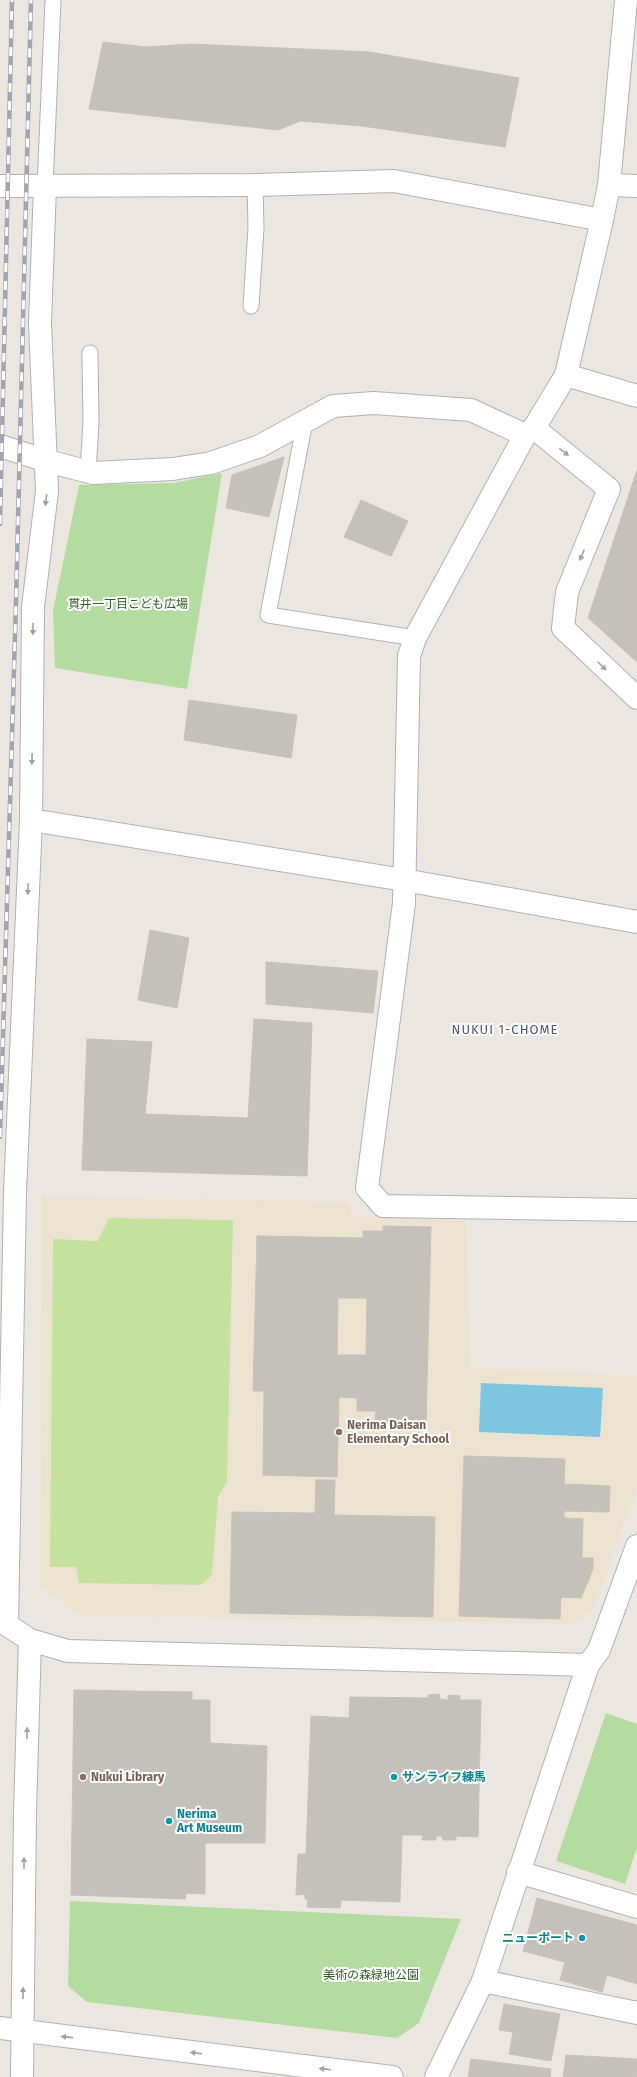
<svg xmlns="http://www.w3.org/2000/svg" width="637" height="2077" font-family="'Fira Sans','Noto Sans JP',sans-serif">
<style>
.education{fill:#ebe3d0}
.green{fill:#b4dca1}
.pitch{fill:#c4e29e}
.water{fill:#7ec5e1}
.building{fill:#c4c0ba;stroke:#c6c2b9;fill-rule:evenodd}
.lines{fill:none;stroke-linecap:round;stroke-linejoin:round}
.lane-casing{stroke:#afb1ba;stroke-width:17}
.street-casing{stroke:#afb1ba;stroke-width:24}
.secondary-casing{stroke:#afb1ba;stroke-width:24}
.lane{stroke:#fff;stroke-width:15}
.street{stroke:#fff;stroke-width:22}
.secondary{stroke:#fff;stroke-width:22}
.rail-casing{stroke:#a2a4b3;stroke-width:4.5}
.rail{stroke:#fff;stroke-width:3;stroke-dasharray:9;stroke-linecap:butt}
.oneway{fill:#a0a0a0}
.education-dot{fill:#8d6e63;stroke:#fff;stroke-width:1.5}
.culture-dot{fill:#0f9aa8;stroke:#fff;stroke-width:1.5}
.labels{text-anchor:middle;stroke-width:4;stroke-linejoin:round;paint-order:stroke}
.park-label{font-size:12px;fill:#2e6023;stroke:#fff}
.education-label{font-size:12px;font-weight:bold;fill:#785e54;stroke:#fff;text-anchor:start}
.culture-label{font-size:12px;font-weight:bold;fill:#0d838f;stroke:#fff;text-anchor:start}
.neighbourhood-label{font-size:13px;letter-spacing:1px;fill:#505677;stroke:#fff}
</style>
<rect width="100%" height="100%" fill="#ebe6df"/>
<polygon class="education" points="42,1197 348,1202 354,1218 361,1217 466,1219 470,1368 637,1376 637,1487 594,1608 572,1624 79,1615 40,1585"/>
<g class="green">
<polygon points="222,473 187,689 55,668 53,611 79,485 174,483"/>
<polygon points="606,1713 637,1724 637,1847 625,1884 556,1861"/>
<polygon points="70,1901 461,1919 419,2023 397,2038 87,2002 68,1986"/>
</g>
<polygon class="pitch" points="109,1218 233,1220 227,1482 218,1497 212,1575 201,1585 79,1583 76,1567 50,1567 53,1239 98,1241"/>
<polygon class="water" points="481,1383 603,1388 600,1437 479,1432"/>
<g class="building">
<polygon points="103,42 145,47 191,44 370,52 519,78 505,147 362,126 300,121 278,130 89,109"/>
<polygon points="284,457 269,517 226,508 232,475"/>
<polygon points="637,470 637,662 588,618"/>
<polygon points="361,500 408,521 391,556 344,537"/>
<polygon points="189,700 297,715 291,758 184,740"/>
<polygon points="150,930 189,938 177,1008 138,1000"/>
<polygon points="266,962 378,971 373,1013 266,1004"/>
<polygon points="254,1019 312,1023 307,1176 82,1170 87,1039 152,1042 145,1114 248,1118"/>
<path d="M383,1226L431,1227L426,1424L375,1423L376,1411H357V1398L339,1397L337,1477L263,1475L264,1391H253L257,1236L363,1238V1231H383ZM338,1298H367L366,1355H337Z"/>
<polygon points="464,1456 565,1459 564,1484 610,1486 609,1512 564,1511 564,1518 583,1519 582,1558 593,1558 593,1569 581,1598 561,1597 560,1619 459,1616"/>
<polygon points="316,1480 335,1480 334,1515 435,1517 433,1617 230,1613 232,1512 315,1513"/>
<polygon points="74,1690 192,1692 192,1700 210,1700 210,1743 267,1746 265,1843 205,1843 205,1894 186,1893 185,1899 71,1895"/>
<polygon points="439,1694 440,1699 448,1700 448,1695 460,1696 460,1700 481,1700 478,1837 456,1836 456,1840 443,1840 442,1836 436,1836 436,1840 422,1840 423,1835 402,1835 400,1902 341,1900 340,1908 307,1907 308,1899 305,1899 305,1894 296,1895 298,1854 306,1854 311,1716 349,1718 350,1697 428,1698 428,1695"/>
<polygon points="537,1898 637,1925 637,1984 607,1975 602,1992 560,1980 565,1962 523,1951"/>
<polygon points="504,2004 560,2014 551,2061 509,2054 513,2032 499,2030"/>
<polygon points="566,2055 637,2059 637,2077 563,2077"/>
<polygon points="471,2059 551,2069 550,2077 468,2077"/>
</g>
<g class="lines">
<defs>
<g id="lane">
<polyline points="45,187 53,0"/>
<polyline points="251,306 256,228 255,185"/>
<polyline points="305,421 268,615 415,638"/>
<polyline points="88,471 91,423 90,353"/>
</g>
<g id="street">
<polyline points="626,0 609,185 602,220 566,375 534,428 525,435 415,638 409,656 404,903 367,1188 383,1206 637,1210"/>
<polyline points="609,185 637,186"/>
<polyline points="0,186 255,185 394,181 602,220"/>
<polyline points="566,375 637,396"/>
<polyline points="534,428 609,489 567,592 563,628 637,698"/>
<polyline points="0,446 47,461 93,473 173,469 211,463 260,446 333,406 374,403 471,410 525,435"/>
<polyline points="31,820 404,880 637,922"/>
<polyline points="7,1625 15,1192 31,820 33,607 47,491 40,323 45,187"/>
<polyline points="588,1665 599,1650 637,1546"/>
<polyline points="518,1872 637,1907"/>
<polyline points="483,1981 637,2013"/>
<polyline points="0,2028 392,2077"/>
<polyline points="22,2077 25,1813 30,1640"/>
</g>
<polyline id="secondary" points="7,1625 30,1640 68,1651 588,1665 483,1981 436,2077"/>
</defs>
<use href="#lane" class="lane-casing"/>
<use href="#street" class="street-casing"/>
<use href="#secondary" class="secondary-casing"/>
<use href="#lane" class="lane"/>
<use href="#street" class="street"/>
<use href="#secondary" class="secondary"/>
<defs>
<g id="rail">
<polyline points="0,524 12,0"/>
<polyline points="0,1137 16,602 31,0"/>
</g>
</defs>
<use href="#rail" class="rail-casing"/>
<use href="#rail" class="rail"/>
</g>
<defs><path id="oneway-solid" d="M-6-.8H1V-3.2L6.5 0L1 3.2V.8H-6Z"/></defs>
<g class="oneway">
<use href="#oneway-solid" transform="translate(564 452) rotate(38)"/>
<use href="#oneway-solid" transform="translate(46 500) rotate(97)"/>
<use href="#oneway-solid" transform="translate(582 555) rotate(112)"/>
<use href="#oneway-solid" transform="translate(33 629) rotate(91)"/>
<use href="#oneway-solid" transform="translate(602 666) rotate(45)"/>
<use href="#oneway-solid" transform="translate(32 759) rotate(91)"/>
<use href="#oneway-solid" transform="translate(28 889) rotate(93)"/>
<use href="#oneway-solid" transform="translate(27 1733) rotate(-88)"/>
<use href="#oneway-solid" transform="translate(24 1863) rotate(-90)"/>
<use href="#oneway-solid" transform="translate(23 1993) rotate(-90)"/>
<use href="#oneway-solid" transform="translate(67 2037) rotate(-173)"/>
<use href="#oneway-solid" transform="translate(196 2053) rotate(-173)"/>
<use href="#oneway-solid" transform="translate(325 2069) rotate(-173)"/>
</g>
<g class="education-dot">
<circle cx="339" cy="1432" r="4"/>
<circle cx="83" cy="1777" r="4"/>
</g>
<g class="culture-dot">
<circle cx="394" cy="1777" r="4"/>
<circle cx="169" cy="1821" r="4"/>
<circle cx="582" cy="1938" r="4"/>
</g>
<g class="labels">
<g class="park-label">
<text x="128" y="608">貫井一丁目こども広場</text>
<text x="371" y="1979">美術の森緑地公園</text>
</g>
<g class="education-label">
<text x="347" y="1429">Nerima Daisan<tspan x="347" dy="14">Elementary School</tspan></text>
<text x="91" y="1781">Nukui Library</text>
</g>
<g class="culture-label">
<text x="402" y="1781">サンライフ練馬</text>
<text x="177" y="1818">Nerima<tspan x="177" dy="14">Art Museum</tspan></text>
<text x="574" y="1942" text-anchor="end">ニューポート</text>
</g>
<g class="neighbourhood-label">
<text x="505" y="1034">NUKUI 1-CHOME</text>
</g>
</g>
</svg>
